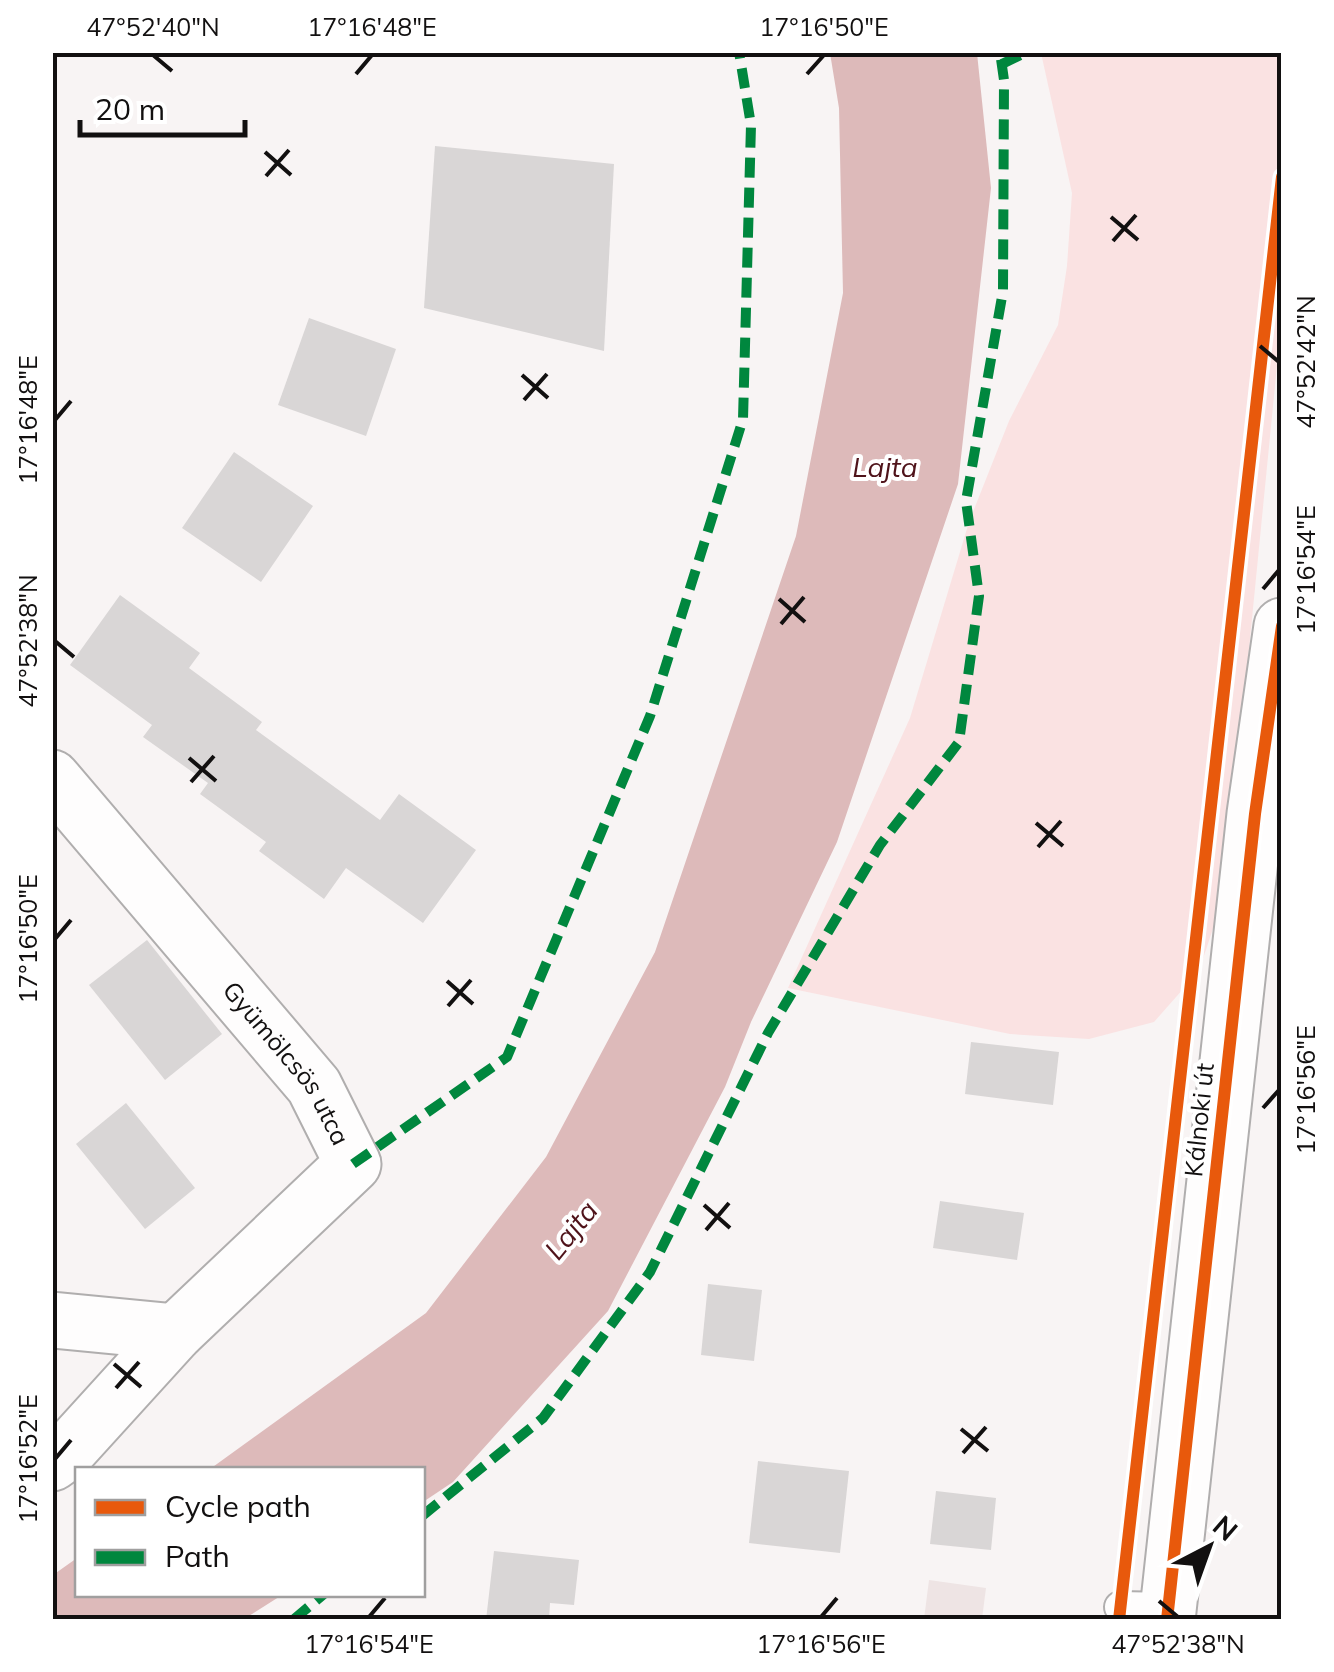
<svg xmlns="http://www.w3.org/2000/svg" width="1334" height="1672" font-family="Mulish,sans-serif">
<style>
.built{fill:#eee4e4}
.green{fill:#fae2e2}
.water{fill:#ddbaba}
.building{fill:#d9d6d6}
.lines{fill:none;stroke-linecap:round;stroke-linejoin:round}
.lane-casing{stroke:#b0aeae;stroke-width:34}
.street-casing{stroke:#b0aeae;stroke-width:59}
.secondary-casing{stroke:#b0aeae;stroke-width:59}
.lane{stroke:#fefdfd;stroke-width:30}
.street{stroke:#fefdfd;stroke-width:55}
.secondary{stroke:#fefdfd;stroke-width:55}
.quiet{stroke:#00873e;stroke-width:10;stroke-dasharray:20 10;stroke-linecap:butt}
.cycleway-casing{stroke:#fff;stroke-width:19}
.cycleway{stroke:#e8590c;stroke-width:12}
.ticks{fill:none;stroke:#121010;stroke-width:4}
.labels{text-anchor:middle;stroke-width:8;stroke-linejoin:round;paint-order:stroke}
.street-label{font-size:25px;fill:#121010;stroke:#fff}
.water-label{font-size:28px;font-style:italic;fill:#4f131a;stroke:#fff}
.neatline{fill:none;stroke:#121010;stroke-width:4}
.ticks-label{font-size:25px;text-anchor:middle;fill:#121010}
</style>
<rect width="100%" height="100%" fill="#f8f4f4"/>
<polygon class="built" points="929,1580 986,1588 982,1619 924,1619"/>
<polygon class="green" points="1041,53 1281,53 1281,325 1225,892 1199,971 1154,1022 1089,1039 1010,1034 788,988 910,718 969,522 1009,421 1058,325 1067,266 1072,193"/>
<g class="water">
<polygon points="830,53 977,53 991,188 958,484 837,842 751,1022 725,1087 608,1311 453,1482 423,1502 422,1470 210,1469 426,1313 546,1157 655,952 796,536 843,293 839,108"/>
<polygon points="77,1558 78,1594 282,1595 244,1619 53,1619 53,1575"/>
</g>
<g class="building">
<polygon points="435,146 614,164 604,351 424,308"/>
<polygon points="309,318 396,349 366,436 278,405"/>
<polygon points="234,452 313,506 261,582 182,528"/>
<polygon points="120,595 200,653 189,668 262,722 256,730 380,820 399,794 476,850 423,923 346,868 324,899 259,851 266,842 200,794 208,783 143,737 152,725 70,665"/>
<polygon points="147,940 222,1034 165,1080 89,985"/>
<polygon points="971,1042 1059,1052 1053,1105 965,1094"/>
<polygon points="126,1103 195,1188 145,1229 76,1144"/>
<polygon points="940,1201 1024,1213 1017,1260 933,1248"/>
<polygon points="708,1284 762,1290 754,1361 701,1355"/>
<polygon points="758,1461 849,1471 840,1553 749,1543"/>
<polygon points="936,1491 996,1498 991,1550 930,1544"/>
<polygon points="494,1551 579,1560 574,1605 550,1603 549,1620 486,1620"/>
</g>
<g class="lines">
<defs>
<polyline id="lane" points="1120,1607 1168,1608"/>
<g id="street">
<path id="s1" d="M52,778L314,1086L353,1164L176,1332L66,1453L52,1463"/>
<polyline points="52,1320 176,1332"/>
</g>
<polyline id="secondary" points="1167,1620 1255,814 1282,626"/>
</defs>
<use href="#lane" class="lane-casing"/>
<use href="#street" class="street-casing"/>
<use href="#secondary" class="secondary-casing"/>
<use href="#lane" class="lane"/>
<use href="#street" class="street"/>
<use href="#secondary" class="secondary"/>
<g class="quiet">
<polyline points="1002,64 1027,52"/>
<polyline points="353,1164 507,1057 650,716 743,419 751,125 739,52"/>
<polyline points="422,1516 543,1418 650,1272 768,1033 880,845 959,742 979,596 966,501 1003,291 1004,80 1000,52"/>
<polyline points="293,1620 324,1594"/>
</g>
<defs>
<g id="cycleway">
<polyline points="1119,1620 1282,177"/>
<polyline points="1167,1620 1255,814 1282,626"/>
</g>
</defs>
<use href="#cycleway" class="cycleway-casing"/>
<use href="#cycleway" class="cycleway"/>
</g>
<path class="ticks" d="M153,55L172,71M356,74L372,55M807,74L824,55M265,152L291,175M266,176L289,150M1111,217L1138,240M1113,241L1136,215M1260,346L1279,362M522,375L548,398M524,400L547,374M55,420L71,401M1263,589L1279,570M779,599L805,622M781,624L804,597M55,641L74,657M189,758L216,781M191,782L214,756M1036,823L1063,846M1038,847L1061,821M55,939L71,920M447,981L473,1004M448,1006L471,980M1263,1108L1279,1090M704,1205L730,1228M706,1230L729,1203M114,1364L141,1387M116,1388L139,1362M961,1429L988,1451M963,1453L986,1427M55,1459L71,1440M1159,1601L1178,1617M369,1617L385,1598M821,1617L837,1598"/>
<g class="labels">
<g class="street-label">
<text dy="9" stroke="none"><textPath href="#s1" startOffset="370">Gyümölcsös utca</textPath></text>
<text transform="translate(1199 1120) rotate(-84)" y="9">Kálnoki út</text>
</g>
<g class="water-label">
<text x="885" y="477">Lajta</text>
<text transform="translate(571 1230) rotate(-51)" y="10">Lajta</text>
</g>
</g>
<rect width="1334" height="1672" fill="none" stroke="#ffffff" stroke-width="110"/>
<rect x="75" y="1467" width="350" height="130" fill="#ffffff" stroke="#a09f9f" stroke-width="2.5"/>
<rect x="95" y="1500" width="50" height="15" fill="#e8590c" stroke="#a09f9f" stroke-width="2.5"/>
<text x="165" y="1517" font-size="30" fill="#121010">Cycle path</text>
<rect x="95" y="1550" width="50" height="15" fill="#00873e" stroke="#a09f9f" stroke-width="2.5"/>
<text x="165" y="1567" font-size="30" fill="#121010">Path</text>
<g transform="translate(1209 1547) rotate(41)" stroke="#ffffff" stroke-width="8" paint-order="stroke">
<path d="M0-8L18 38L0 25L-18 38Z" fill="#121010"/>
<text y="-15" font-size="28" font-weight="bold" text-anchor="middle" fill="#121010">N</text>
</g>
<path d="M80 120v15h165v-15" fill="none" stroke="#121010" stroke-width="5"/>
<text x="95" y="120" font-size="30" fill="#121010" stroke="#ffffff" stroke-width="8" paint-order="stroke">20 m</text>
<rect x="55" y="55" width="1224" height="1562" class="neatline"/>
<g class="ticks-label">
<text x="153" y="36">47°52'40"N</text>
<text x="372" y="36">17°16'48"E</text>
<text x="824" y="36">17°16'50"E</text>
<text transform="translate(1306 362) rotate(-90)" y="9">47°52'42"N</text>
<text transform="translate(28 420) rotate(-90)" y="9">17°16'48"E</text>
<text transform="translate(1306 570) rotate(-90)" y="9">17°16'54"E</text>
<text transform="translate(28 641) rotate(-90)" y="9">47°52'38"N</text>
<text transform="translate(28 939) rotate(-90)" y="9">17°16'50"E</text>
<text transform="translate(1306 1090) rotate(-90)" y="9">17°16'56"E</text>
<text transform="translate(28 1459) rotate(-90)" y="9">17°16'52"E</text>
<text x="369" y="1653">17°16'54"E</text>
<text x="821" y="1653">17°16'56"E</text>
<text x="1178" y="1653">47°52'38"N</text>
</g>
</svg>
